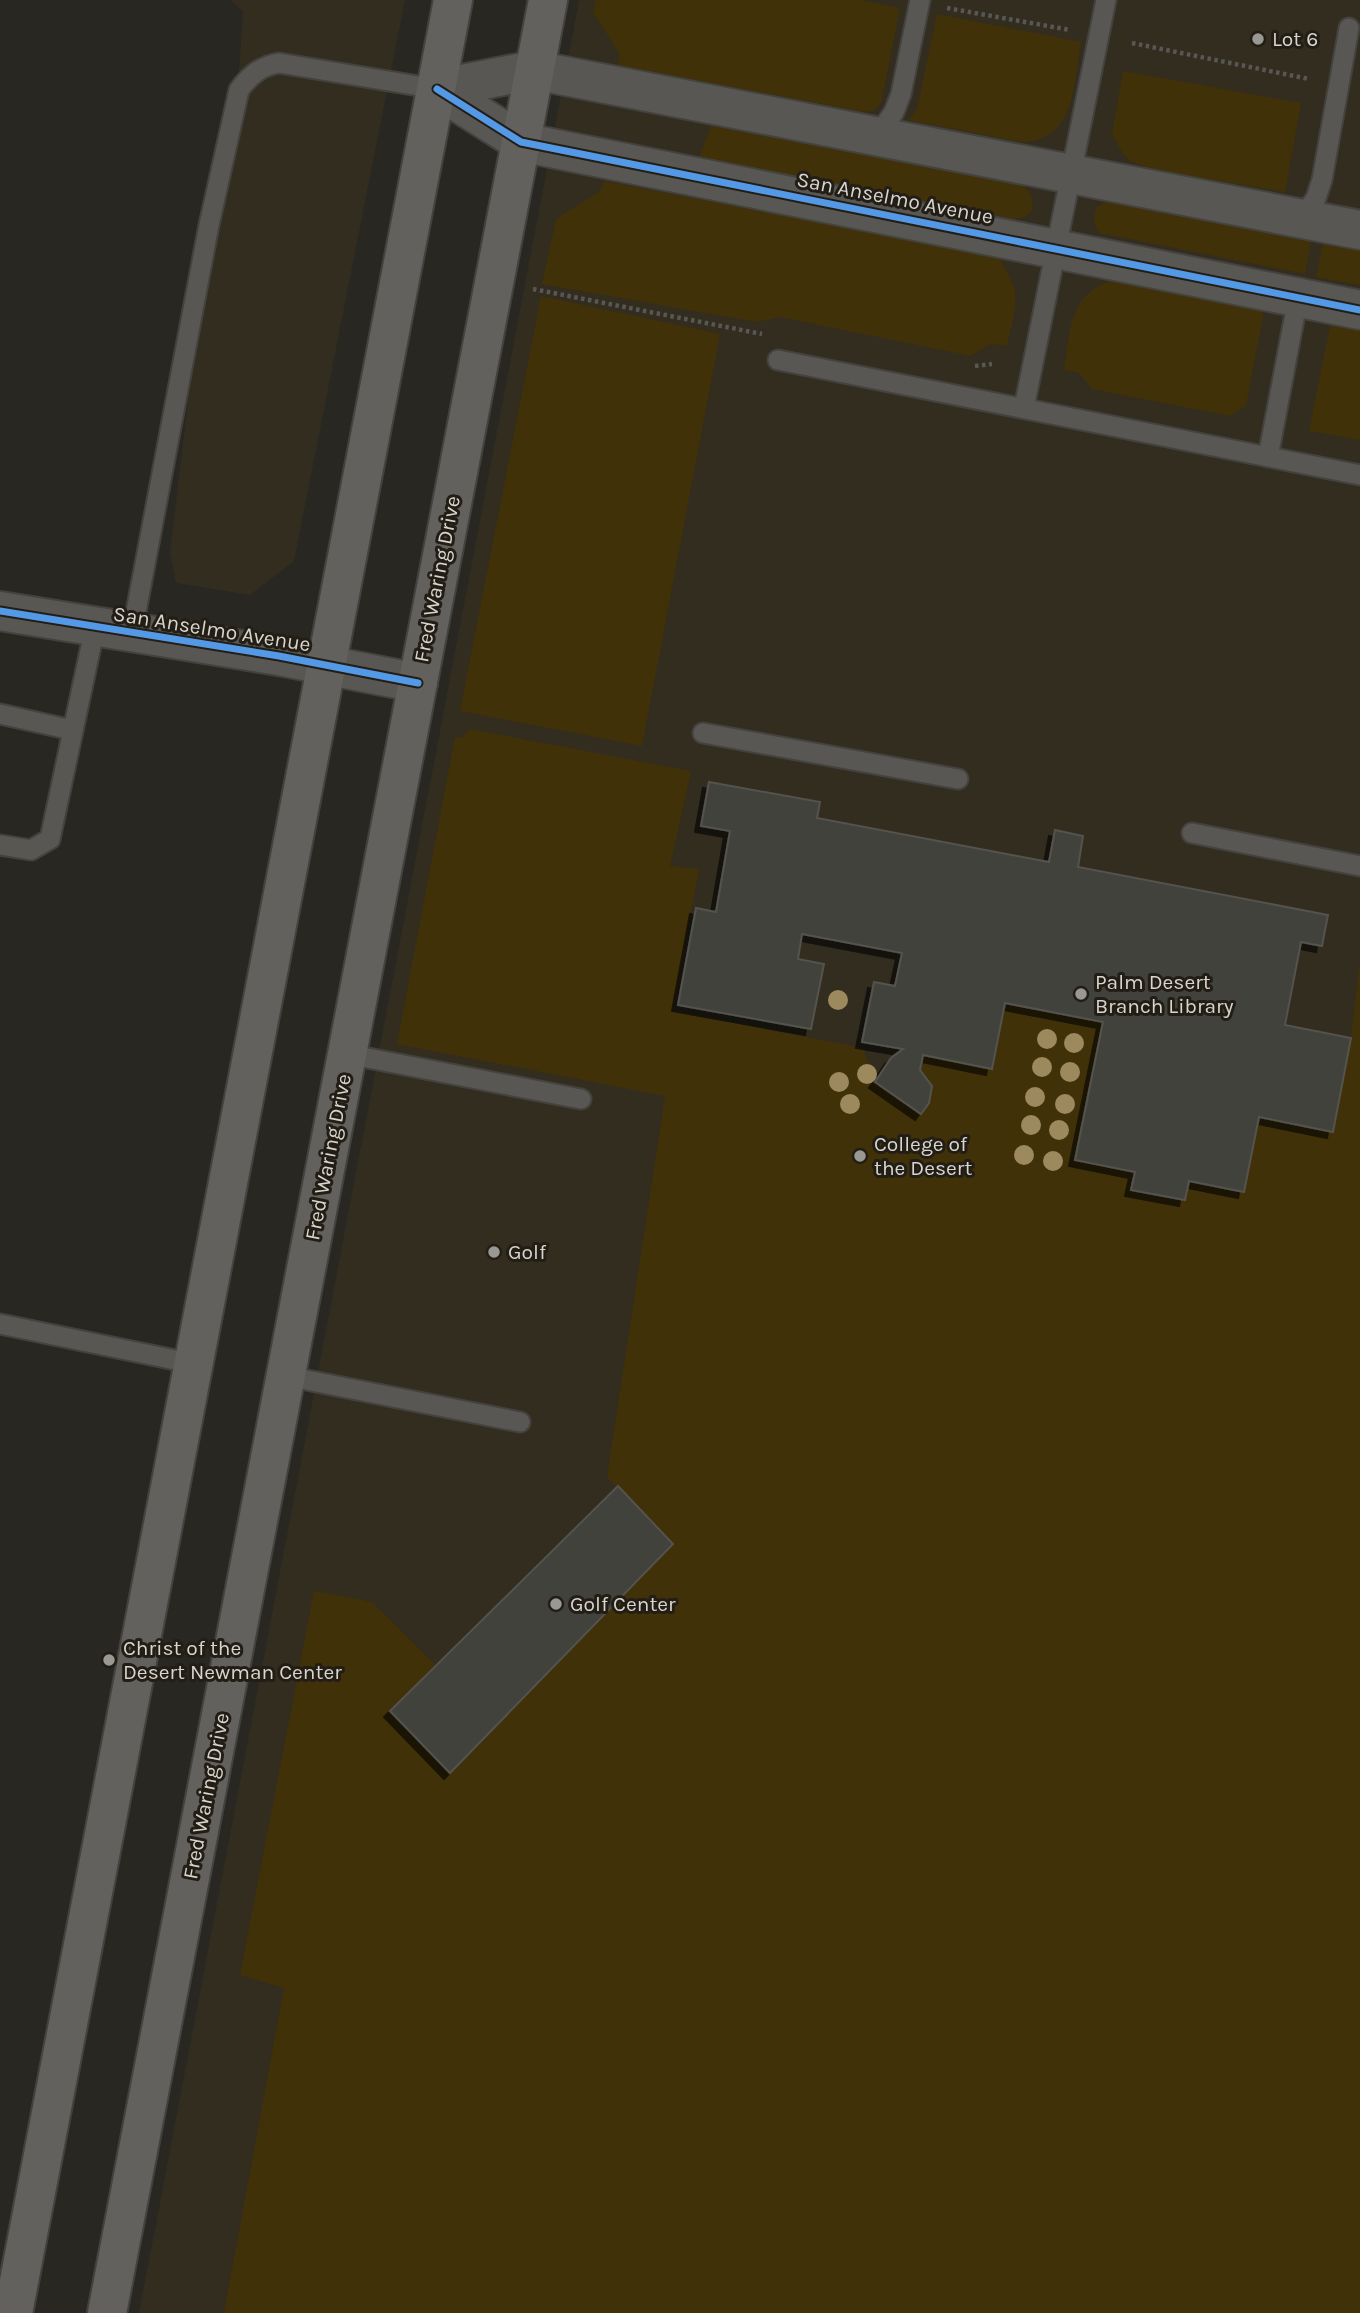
<svg xmlns="http://www.w3.org/2000/svg" width="1360" height="2313" font-family="Karla,sans-serif">
<style>
.built{fill:#332d1f}
.green{fill:#403109}
.building{fill:#43423e;stroke:#54524d;stroke-width:2;filter:url(#shadow)}
.lines{fill:none;stroke-linecap:round;stroke-linejoin:round}
.service-casing{stroke:#44423e;stroke-width:23}
.minor-casing{stroke:#44423e;stroke-width:42}
.secondary-casing{stroke:#44423e;stroke-width:42}
.path{stroke:#595755;stroke-width:4.5;stroke-dasharray:3.5 3.5;stroke-linecap:butt}
.service{stroke:#585754;stroke-width:19}
.minor{stroke:#585754;stroke-width:38}
.secondary{stroke:#62615e;stroke-width:38}
.cycleway-casing{stroke:#231e15;stroke-width:11}
.cycleway{stroke:#5399e6;stroke-width:7}
.tree{fill:#9c895e}
.poi-dot{fill:#9a9892;stroke:#231e15;stroke-width:2.5}
.labels{text-anchor:middle;stroke-width:6;stroke-linejoin:round;paint-order:stroke}
.poi-label{font-size:21px;fill:#d7d5ce;stroke:#231e15;text-anchor:start}
.street-label{font-size:21px;fill:#d7d5ce;stroke:#231e15}
</style>
<defs>
<filter id="shadow"><feDropShadow dx="-6" dy="6" stdDeviation="0" flood-color="#0009"/></filter>
</defs>
<rect width="100%" height="100%" fill="#292722"/>
<g class="built">
<polygon points="230,0 405,0 294,561 250,595 176,583 170,553 196,332 235,131 243,11"/>
<polygon points="579,0 1360,0 1360,2313 139,2313"/>
</g>
<g class="green">
<polygon points="596,0 861,0 900,8 881,103 874,110 864,112 618,65 620,55 593,12"/>
<path d="M937,14L1081,42C1073,85 1077,140 1021,142L908,120L917,109Z"/>
<polygon points="1123,71 1301,103 1285,192 1158,171 1130,161 1123,154 1112,134"/>
<path d="M711,126L1008,180C1025,185 1035,192 1032,211L1025,217L1014,219L699,158Z"/>
<path d="M604,181L998,257C1024,296 1016,303 1007,346L991,344L971,356L780,317L757,322L542,284L556,219L600,191Z"/>
<path d="M1108,201L1311,241L1305,274L1100,233C1093,225 1093,218 1097,207Z"/>
<polygon points="1323,243 1360,250 1360,285 1316,277"/>
<path d="M1114,280L1264,310L1246,406L1230,416L1092,389L1079,373L1064,370C1071,330 1068,293 1114,280Z"/>
<polygon points="541,296 720,334 642,746 460,711"/>
<polygon points="1331,322 1360,327 1360,440 1309,431"/>
<polygon points="470,729 691,771 670,866 699,869 672,1011 863,1048 875,1082 921,1114 929,1103 932,1086 920,1070 923,1055 991,1069 1005,1003 1103,1022 1076,1160 1135,1172 1131,1189 1189,1181 1244,1192 1259,1117 1333,1132 1351,1038 1360,960 1360,2313 224,2313 284,1988 240,1975 314,1591 372,1602 435,1665 390,1711 450,1773 673,1544 607,1477 665,1096 397,1044 455,737 461,738"/>
</g>
<g class="building">
<polygon points="709,782 820,802 817,818 1049,862 1055,830 1083,836 1078,867 1328,915 1322,946 1301,942 1285,1025 1351,1038 1333,1132 1259,1117 1244,1192 1189,1181 1185,1200 1131,1190 1135,1172 1075,1160 1103,1022 1005,1003 992,1069 923,1055 920,1070 932,1086 929,1103 921,1114 875,1082 891,1058 903,1049 862,1042 874,982 895,986 902,953 802,934 798,959 824,964 811,1029 678,1005 696,908 716,912 730,831 701,826"/>
<polygon points="618,1486 673,1544 450,1773 390,1711"/>
</g>
<g class="lines">
<defs>
<g id="service">
<polyline points="876,138 894,112 901,94 920,0"/>
<polyline points="1302,218 1316,198 1322,180 1349,28"/>
<polyline points="778,360 1360,475"/>
<polyline points="1024,408 1106,0"/>
<polyline points="1268,457 1298,298"/>
<path d="M132,633L209,225L239,90C250,75 261,66 279,63L437,89"/>
<polyline points="0,714 72,730"/>
<polyline points="703,733 958,779"/>
<polyline points="1192,833 1360,866"/>
<polyline points="0,845 31,850 50,839 95,627"/>
<polyline points="347,1054 581,1099"/>
<polyline points="0,1324 195,1364"/>
<polyline points="286,1376 520,1422"/>
</g>
<g id="minor">
<polyline points="437,89 521,142 1360,310"/>
<polyline points="437,89 534,70 1360,230"/>
<polyline points="0,611 279,656 418,683"/>
</g>
<g id="secondary">
<polyline points="13,2313 453,0"/>
<polyline points="107,2313 548,0"/>
</g>
</defs>
<use href="#service" class="service-casing"/>
<use href="#minor" class="minor-casing"/>
<use href="#secondary" class="secondary-casing"/>
<g class="path">
<polyline points="947,8 1070,30"/>
<polyline points="1132,43 1309,79"/>
<polyline points="533,289 762,334"/>
<polyline points="975,366 992,364"/>
</g>
<use href="#service" class="service"/>
<use href="#minor" class="minor"/>
<use href="#secondary" class="secondary"/>
<defs>
<g id="cycleway">
<polyline points="437,89 521,142 1360,310"/>
<polyline points="0,611 279,656 418,683"/>
</g>
</defs>
<use href="#cycleway" class="cycleway-casing"/>
<use href="#cycleway" class="cycleway"/>
</g>
<g class="tree">
<circle cx="838" cy="1000" r="10"/>
<circle cx="1047" cy="1039" r="10"/>
<circle cx="1074" cy="1043" r="10"/>
<circle cx="1042" cy="1067" r="10"/>
<circle cx="1070" cy="1072" r="10"/>
<circle cx="867" cy="1074" r="10"/>
<circle cx="839" cy="1082" r="10"/>
<circle cx="1035" cy="1097" r="10"/>
<circle cx="850" cy="1104" r="10"/>
<circle cx="1065" cy="1104" r="10"/>
<circle cx="1031" cy="1125" r="10"/>
<circle cx="1059" cy="1130" r="10"/>
<circle cx="1024" cy="1155" r="10"/>
<circle cx="1053" cy="1161" r="10"/>
</g>
<g class="poi-dot">
<circle cx="1258" cy="39" r="7"/>
<circle cx="1081" cy="994" r="7"/>
<circle cx="860" cy="1156" r="7"/>
<circle cx="494" cy="1252" r="7"/>
<circle cx="556" cy="1604" r="7"/>
<circle cx="109" cy="1660" r="7"/>
</g>
<g class="labels">
<g class="poi-label">
<text x="1272" y="46">Lot 6</text>
<text x="1095" y="989">Palm Desert<tspan x="1095" dy="24">Branch Library</tspan></text>
<text x="874" y="1151">College of<tspan x="874" dy="24">the Desert</tspan></text>
<text x="508" y="1259">Golf</text>
<text x="570" y="1611">Golf Center</text>
<text x="123" y="1655">Christ of the<tspan x="123" dy="24">Desert Newman Center</tspan></text>
</g>
<g class="street-label">
<text transform="translate(895 198) rotate(11)" y="7">San Anselmo Avenue</text>
<text transform="translate(437 579) rotate(-79)" y="7">Fred Waring Drive</text>
<text transform="translate(212 629) rotate(9)" y="7">San Anselmo Avenue</text>
<text transform="translate(328 1157) rotate(-79)" y="7">Fred Waring Drive</text>
<text transform="translate(206 1796) rotate(-79)" y="7">Fred Waring Drive</text>
</g>
</g>
</svg>
